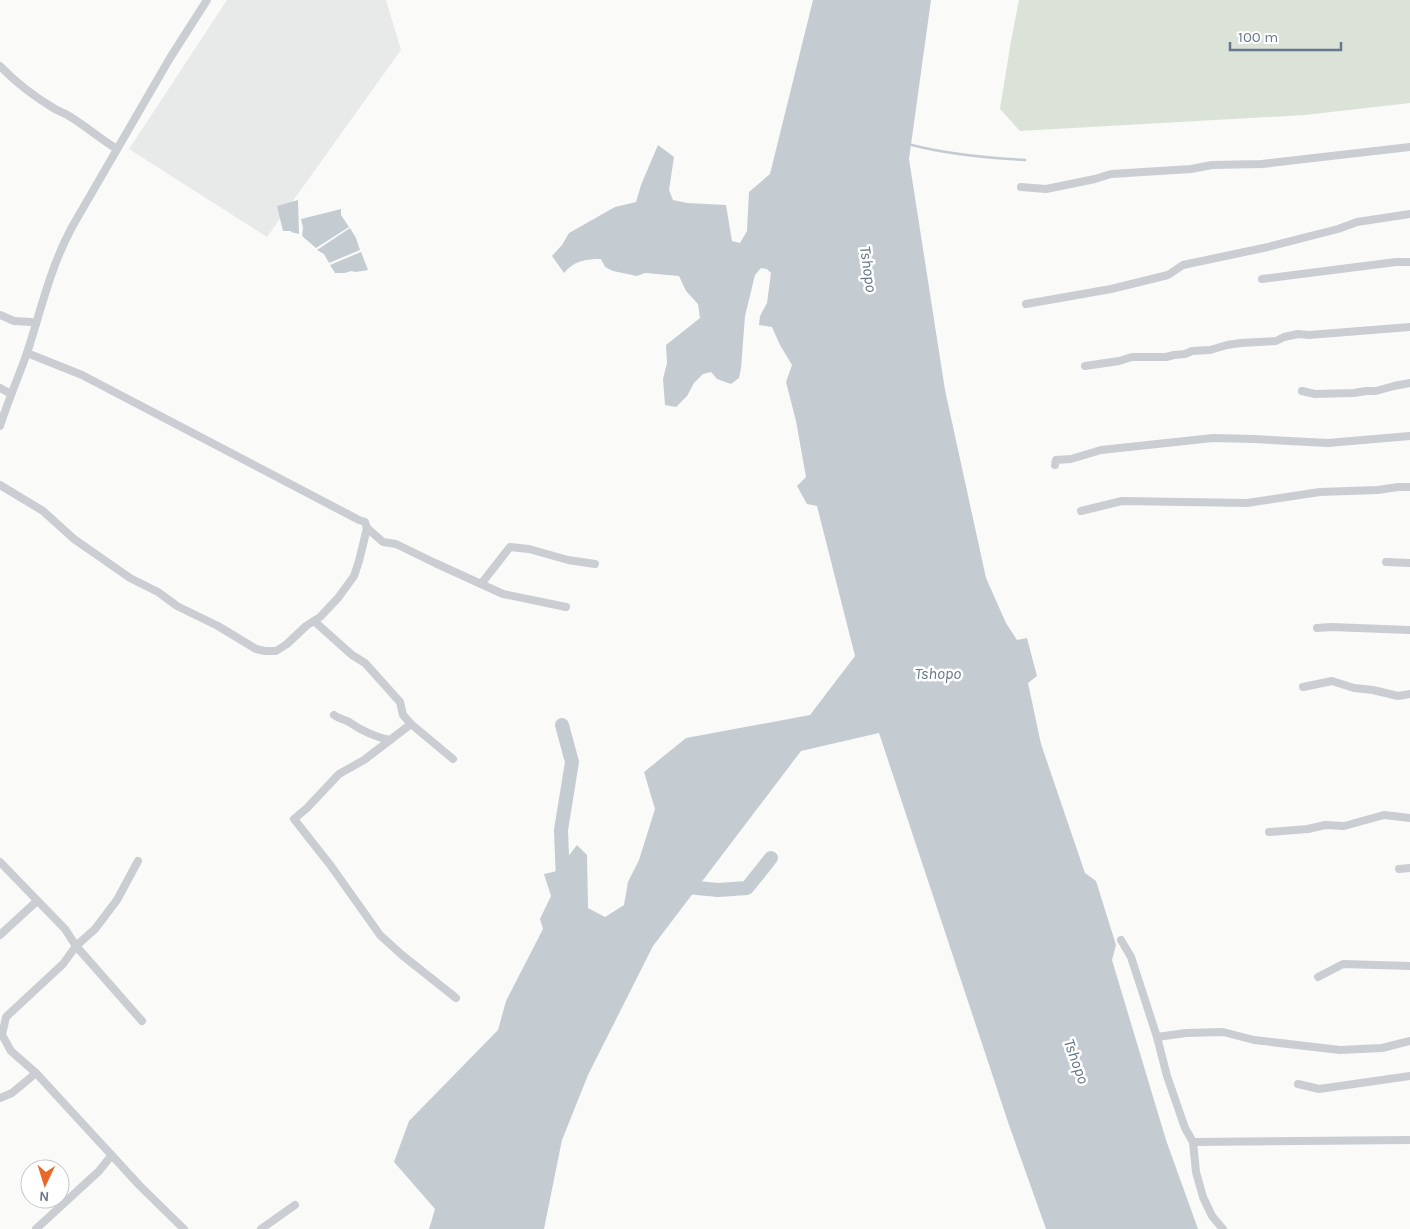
<svg xmlns="http://www.w3.org/2000/svg" width="1410" height="1229" font-family="Karla,sans-serif">
<style>
.built{fill:#e8e9e9}
.green{fill:#dbe2d8}
.water{fill:#c4ccd2}
.lines{fill:none;stroke-linecap:round;stroke-linejoin:round}
.stream{stroke:#c4ccd2;stroke-width:2.5}
.river{stroke:#c4ccd2;stroke-width:14}
.minor{stroke:#cacdd1;stroke-width:8}
.labels{text-anchor:middle;stroke-width:5;stroke-linejoin:round;paint-order:stroke}
.water-label{font-size:16px;font-style:italic;fill:#647884;stroke:#fff}
</style>
<rect width="100%" height="100%" fill="#fafaf8"/>
<polygon class="built" points="227,0 386,0 401,50 267,237 129,149"/>
<polygon class="green" points="1019,0 1410,0 1410,103 1305,115 1020,131 1000,109 1011,41"/>
<g class="water">
<path d="M813,0H931L909,159L945,390L986,578L1006,623L1017,640L1027,638L1037,676L1028,683L1041,744L1085,873L1096,881L1116,945L1112,960L1166,1140L1198,1229H1046L1009,1125L879,733L801,751L653,946L588,1075L562,1140L544,1229H429L435,1209L394,1162L409,1121L498,1030L506,1001L543,929L540,919L551,896L544,874L557,871L577,845L587,855L588,908L605,917L624,905L628,882L639,860L655,809L644,772L686,738L810,715L855,656L817,506L807,504L797,486L806,477L796,421L786,382L792,365L780,345L772,327L759,325L760,316L767,303L771,273L767,269L761,268L755,275L745,316L741,368L739,378L731,384L717,379L711,372L703,374L694,383L687,396L676,407L665,405L663,379L667,363L666,345L700,318L698,304L686,291L679,276L645,273L637,276L613,271L605,267L601,259C585,259 574,261 564,273L552,256L562,245L569,233L615,207L636,202L641,185L658,145L674,157L669,190L673,200L687,203L726,205L732,241L740,243L747,231L749,192L770,174Z"/>
<polygon points="298,200 299,234 291,232 291,231 283,231 277,206"/>
<polygon points="341,209 341,215 349,227 316,248 302,236 303,228 301,219"/>
<polygon points="350,228 356,238 360,250 329,263 324,254 317,250"/>
<polygon points="361,252 368,270 356,272 351,271 345,273 335,273 330,265"/>
</g>
<g class="lines">
<path class="stream" d="M908,144C945,154 987,158 1025,160"/>
<g class="river">
<polyline points="562,725 572,762 561,830 563,881"/>
<polyline points="680,882 687,887 718,890 747,888 771,858"/>
</g>
<g class="minor">
<path d="M0,66C16,83 35,97 55,109C60,112 65,113 69,116C86,126 100,139 117,149"/>
<polyline points="1021,187 1046,189 1095,179 1111,174 1191,169 1212,165 1262,164 1410,147"/>
<polyline points="1262,279 1396,262 1410,262"/>
<polyline points="1026,304 1111,289 1168,275 1183,265 1268,247 1338,229 1357,222 1410,214"/>
<polyline points="0,315 14,321 31,322 36,324"/>
<polyline points="1085,366 1119,361 1132,357 1166,357 1174,355 1185,354 1192,351 1210,350 1227,345 1241,343 1276,341 1284,337 1298,334 1309,335 1410,327"/>
<polyline points="0,388 11,394"/>
<polyline points="1302,391 1315,394 1354,393 1366,391 1376,391 1394,386 1410,383"/>
<path d="M0,426C8,401 18,378 27,353C41,310 50,268 72,227L170,58L207,0"/>
<polyline points="1055,465 1056,460 1071,459 1101,450 1213,438 1253,439 1328,443 1410,436"/>
<polyline points="0,485 43,511 74,539 130,578 158,592 177,606 218,626 256,649 265,651 276,651 287,644 306,626 320,617 338,598 354,576 359,561 367,528 365,522 359,520 82,375 27,353"/>
<polyline points="1081,511 1122,501 1247,503 1320,492 1378,490 1398,487 1410,487"/>
<polyline points="367,528 383,542 396,544 435,563 503,594 566,607"/>
<polyline points="1386,562 1410,563"/>
<polyline points="481,584 510,547 529,549 568,560 595,564"/>
<polyline points="314,621 352,655 365,663 400,702 403,715 411,724 453,759"/>
<polyline points="1317,628 1331,627 1410,630"/>
<polyline points="1303,687 1332,681 1354,688 1373,690 1398,696 1410,694"/>
<path d="M334,715C339,719 344,719 349,722C362,731 375,737 390,740"/>
<polyline points="411,724 364,760 339,774 307,808 294,819 331,866 380,935 402,955 456,998"/>
<polyline points="1269,832 1308,829 1325,825 1344,826 1384,815 1410,818"/>
<polyline points="138,861 117,900 95,929 76,946 142,1021"/>
<polyline points="0,862 65,929 76,946 63,964 6,1017 2,1035 11,1051 36,1073 140,1186 184,1229"/>
<polyline points="1399,869 1410,868"/>
<polyline points="0,935 37,901"/>
<polyline points="1121,940 1131,957 1157,1037 1167,1076 1185,1128 1193,1142 1196,1172 1203,1197 1212,1216 1223,1229"/>
<polyline points="1318,977 1343,964 1410,966"/>
<polyline points="1157,1037 1186,1033 1223,1032 1254,1040 1340,1050 1382,1048 1410,1041"/>
<polyline points="1298,1084 1319,1089 1410,1076"/>
<polyline points="0,1098 12,1093 36,1073"/>
<polyline points="1193,1142 1410,1140"/>
<polyline points="36,1229 99,1171 111,1156"/>
<polyline points="261,1229 295,1205"/>
</g>
</g>
<g class="labels">
<g class="water-label">
<text transform="translate(869 269) rotate(82)" y="6">Tshopo</text>
<text x="938" y="679">Tshopo</text>
<text transform="translate(1077 1061) rotate(70)" y="6">Tshopo</text>
</g>
</g>
<g transform="translate(45 1184) rotate(184)"><circle r="24" fill="#ffffff" stroke="#c3c9d0"/>
<path d="M0-4L9 19L0 12L-9 19Z" fill="#ea6728"/>
<text y="-8" font-size="14" font-weight="bold" text-anchor="middle" fill="#68778a">N</text>
</g>
<path d="M1230 42v8h111v-8" fill="none" stroke="#68778a" stroke-width="2.5"/>
<text x="1238" y="42" font-size="15" fill="#68778a" stroke="#ffffff" stroke-width="4" paint-order="stroke">100 m</text>
</svg>
